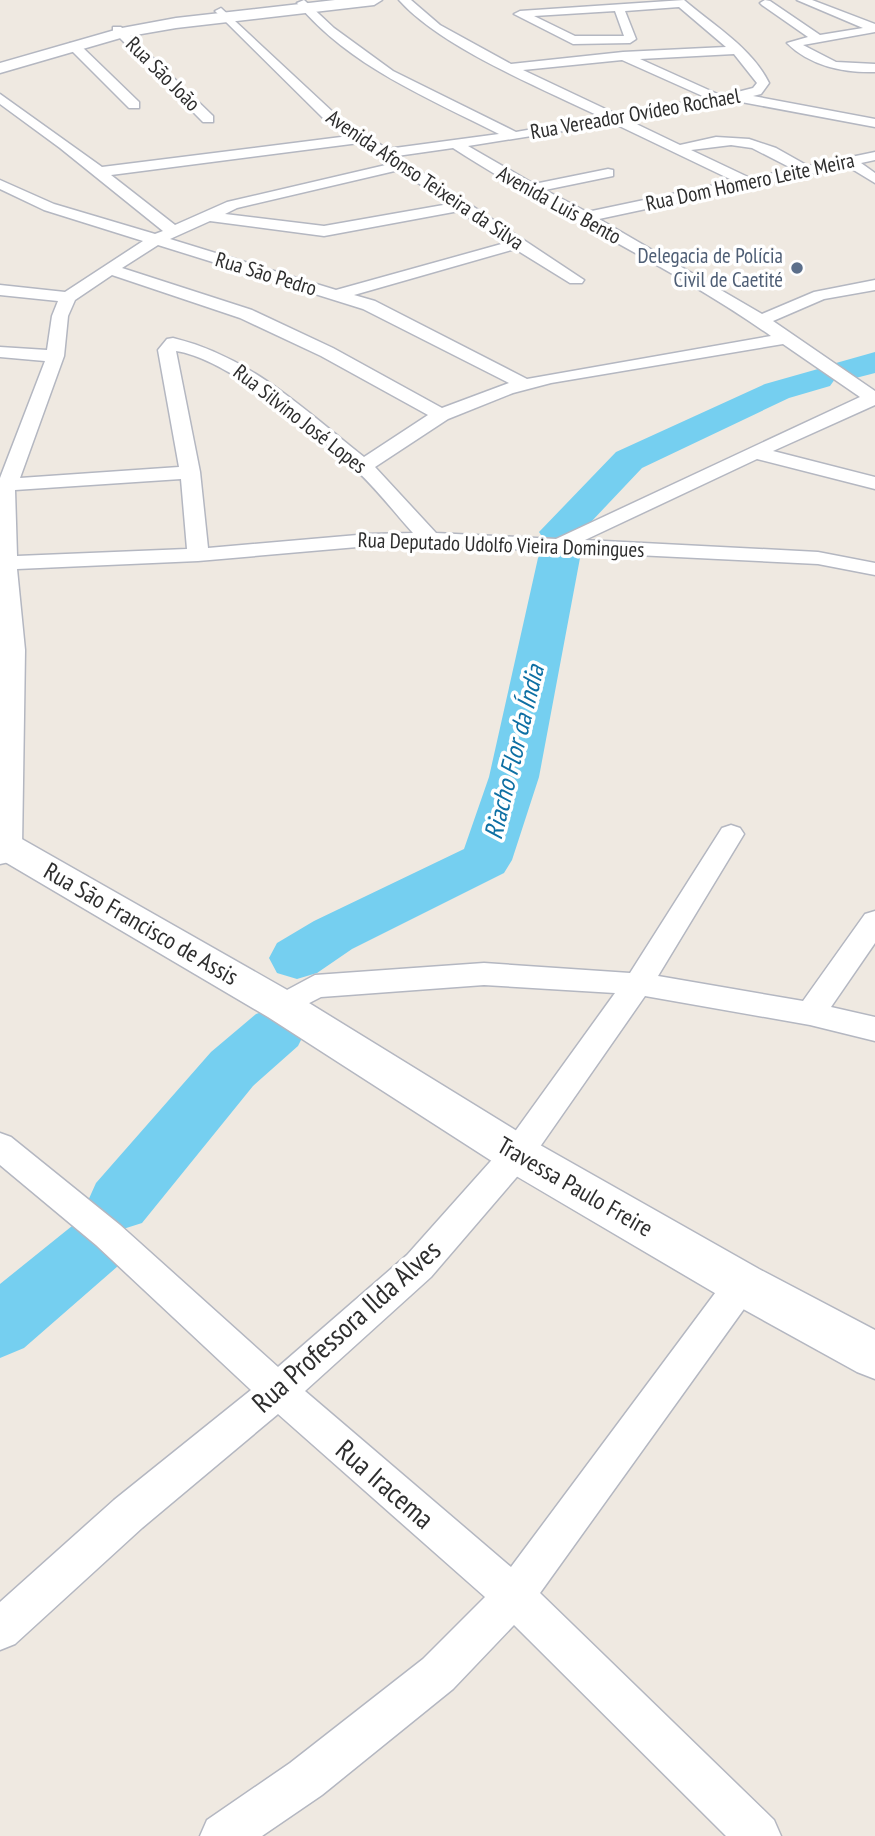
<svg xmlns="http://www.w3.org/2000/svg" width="875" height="1836" font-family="'PT Sans Narrow',sans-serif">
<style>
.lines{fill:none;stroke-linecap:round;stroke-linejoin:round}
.river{fill:#75cff0;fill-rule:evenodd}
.street-casing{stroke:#b4b7c1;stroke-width:3}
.secondary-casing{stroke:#b4b7c1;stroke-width:3}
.street{fill:#fff;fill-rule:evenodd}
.secondary{fill:#fff;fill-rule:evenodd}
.service-dot{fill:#5c6f8a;stroke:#fff;stroke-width:2.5}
.labels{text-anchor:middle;stroke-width:7;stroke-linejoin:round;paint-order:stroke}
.far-street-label{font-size:21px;fill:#2e2e2e;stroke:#fff}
.far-service-label{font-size:21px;fill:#4e5e75;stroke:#fff;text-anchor:end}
.street-label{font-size:24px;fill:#2e2e2e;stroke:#fff}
.water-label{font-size:26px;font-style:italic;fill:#0d6fa3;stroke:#fff}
.near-street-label{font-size:28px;fill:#2e2e2e;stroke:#fff}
</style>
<rect width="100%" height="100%" fill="#efe9e1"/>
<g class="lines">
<g class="river">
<polygon points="875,352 875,373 848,380 836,377 831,370 836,363"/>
<polygon points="818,369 830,372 835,379 830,386 789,398 642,468 573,541 559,544 545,541 539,532 616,452 765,384"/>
<polygon points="559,546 574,549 580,558 539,777 512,860 504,873 352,949 317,973 297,979 277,973 269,958 277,943 314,921 464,849 489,777 538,558 544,549"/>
<polygon points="277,1007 298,1014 306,1030 298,1046 253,1086 142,1223 120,1230 128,1246 118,1266 24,1348 0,1358 0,1284 72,1226 94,1218 87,1203 96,1183 211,1052 256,1014"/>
</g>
<defs>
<g id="street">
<path d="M399,0H411L440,25L511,64L623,52L726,47L679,7L625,11L636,39L630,43L573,44L514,14L520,11L684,0C713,25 752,48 769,83L761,94L753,96L875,119V127L736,101L628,120L680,145L716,137L749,139L776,148L808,166L875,152V160L861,163L875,173V183L847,166L599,219L762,314L814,292L875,280V290L824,299L773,321L875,391V405L773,451L875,477V489L757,459L585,540L818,552L875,563V575L818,564L430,545L369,546L198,561L17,569L25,650L22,848L9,862L0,864V478L45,361L0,357V347L47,350L52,316L58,301L0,295V285L65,292L143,241L44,210L0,189V180L54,204L155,234L163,231L60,148L0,104V94L102,167L349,136L325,120L217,13L215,11L221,8L335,114L387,149L499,134C428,98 349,66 297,3L304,0L334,28L393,71L516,132L601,117C541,88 442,48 399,0ZM615,11L624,36H575L534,16ZM734,54L757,83L753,88L722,96L640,59ZM622,60L707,98L616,114L523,70ZM613,123L734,181L587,212L545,190L613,176V170L608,169L534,184L468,146ZM359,143L390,164L227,202L175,225L111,175ZM731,145L752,148L793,169L750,178L691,150ZM453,148C556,215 670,265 771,336L527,379L375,301L354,295L515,249L570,283H582L584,280L397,156ZM399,170L449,204L324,226L225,214L237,208ZM459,211L505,243L336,290L170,239L210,221L324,236ZM158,245L363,309L509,383L442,408L333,348L252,310L122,268ZM112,275L240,318L321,356L428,415L364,457C302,408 251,357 173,338L167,339L158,350L179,467L20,478L64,356L68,316L75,300ZM783,344L860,397L556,539L436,533L375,467L448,419L513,393L551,383ZM176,351C229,359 313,432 355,469C376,488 394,512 413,533L369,534L208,548L200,472ZM181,479L187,549L17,556L15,490Z"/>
<path d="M765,0L770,1L820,35L863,28L797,0H812L875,24V32L803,45L836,62L875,64V72C844,73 810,66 787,43L808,37L762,5L760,3Z"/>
<polygon points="113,27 121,27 213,116 213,122 203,122 113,31"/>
<polygon points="70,43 78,43 139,102 139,108 129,108 70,49"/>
<polygon points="731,825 740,828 744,834 658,976 803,1001 865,914 875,911 875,943 831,1007 875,1017 875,1041 810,1025 645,996 528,1164 431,1277 305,1391 511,1567 730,1273 742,1268 754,1273 759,1284 754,1295 540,1593 774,1820 781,1836 726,1836 514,1625 453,1689 322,1795 262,1836 200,1836 207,1820 290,1763 423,1659 485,1597 278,1414 142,1528 15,1644 0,1650 0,1602 114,1500 251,1390 96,1245 0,1165 0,1133 11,1137 120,1225 278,1367 407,1255 506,1144 615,993 484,985 321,997 282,1017 272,1014 267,1006 272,998 315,975 484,963 630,973 722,828"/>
</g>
<g id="secondary">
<polygon points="335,0 382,0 374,5 176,28 124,37 0,73 0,63 122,28 176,18"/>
<polygon points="0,830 13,834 296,995 533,1141 759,1269 875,1330 875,1379 857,1372 725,1299 501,1167 268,1017 0,859"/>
</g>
</defs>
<use href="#street" class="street-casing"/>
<use href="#secondary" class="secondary-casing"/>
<use href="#street" class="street"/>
<use href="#secondary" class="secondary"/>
</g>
<circle class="service-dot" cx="797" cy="268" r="7"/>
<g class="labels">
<g class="far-street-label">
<text transform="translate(163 74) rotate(45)" y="7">Rua São João</text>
<text transform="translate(635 114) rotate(-10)" y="7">Rua Vereador Ovídeo Rochael</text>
<text transform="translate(425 180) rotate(34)" y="7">Avenida Afonso Teixeira da Silva</text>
<text transform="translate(750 182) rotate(-12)" y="7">Rua Dom Homero Leite Meira</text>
<text transform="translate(559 205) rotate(29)" y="7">Avenida Luis Bento</text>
<text transform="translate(266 274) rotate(17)" y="7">Rua São Pedro</text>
<text transform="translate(300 419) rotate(38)" y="7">Rua Silvino José Lopes</text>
<text transform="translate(501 545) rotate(2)" y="7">Rua Deputado Udolfo Vieira Domingues</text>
</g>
<g class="far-service-label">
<text x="783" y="263">Delegacia de Polícia<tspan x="783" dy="24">Civil de Caetité</tspan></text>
</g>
<g class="street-label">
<text transform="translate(141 924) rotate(30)" y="8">Rua São Francisco de Assis</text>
<text transform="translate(575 1187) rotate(30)" y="8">Travessa Paulo Freire</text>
</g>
<g class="water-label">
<text transform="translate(514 752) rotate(-76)" y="9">Riacho Flor da Índia</text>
</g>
<g class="near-street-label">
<text transform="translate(346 1326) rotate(-42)" y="10">Rua Professora Ilda Alves</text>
<text transform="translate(385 1484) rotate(41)" y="10">Rua Iracema</text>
</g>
</g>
</svg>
